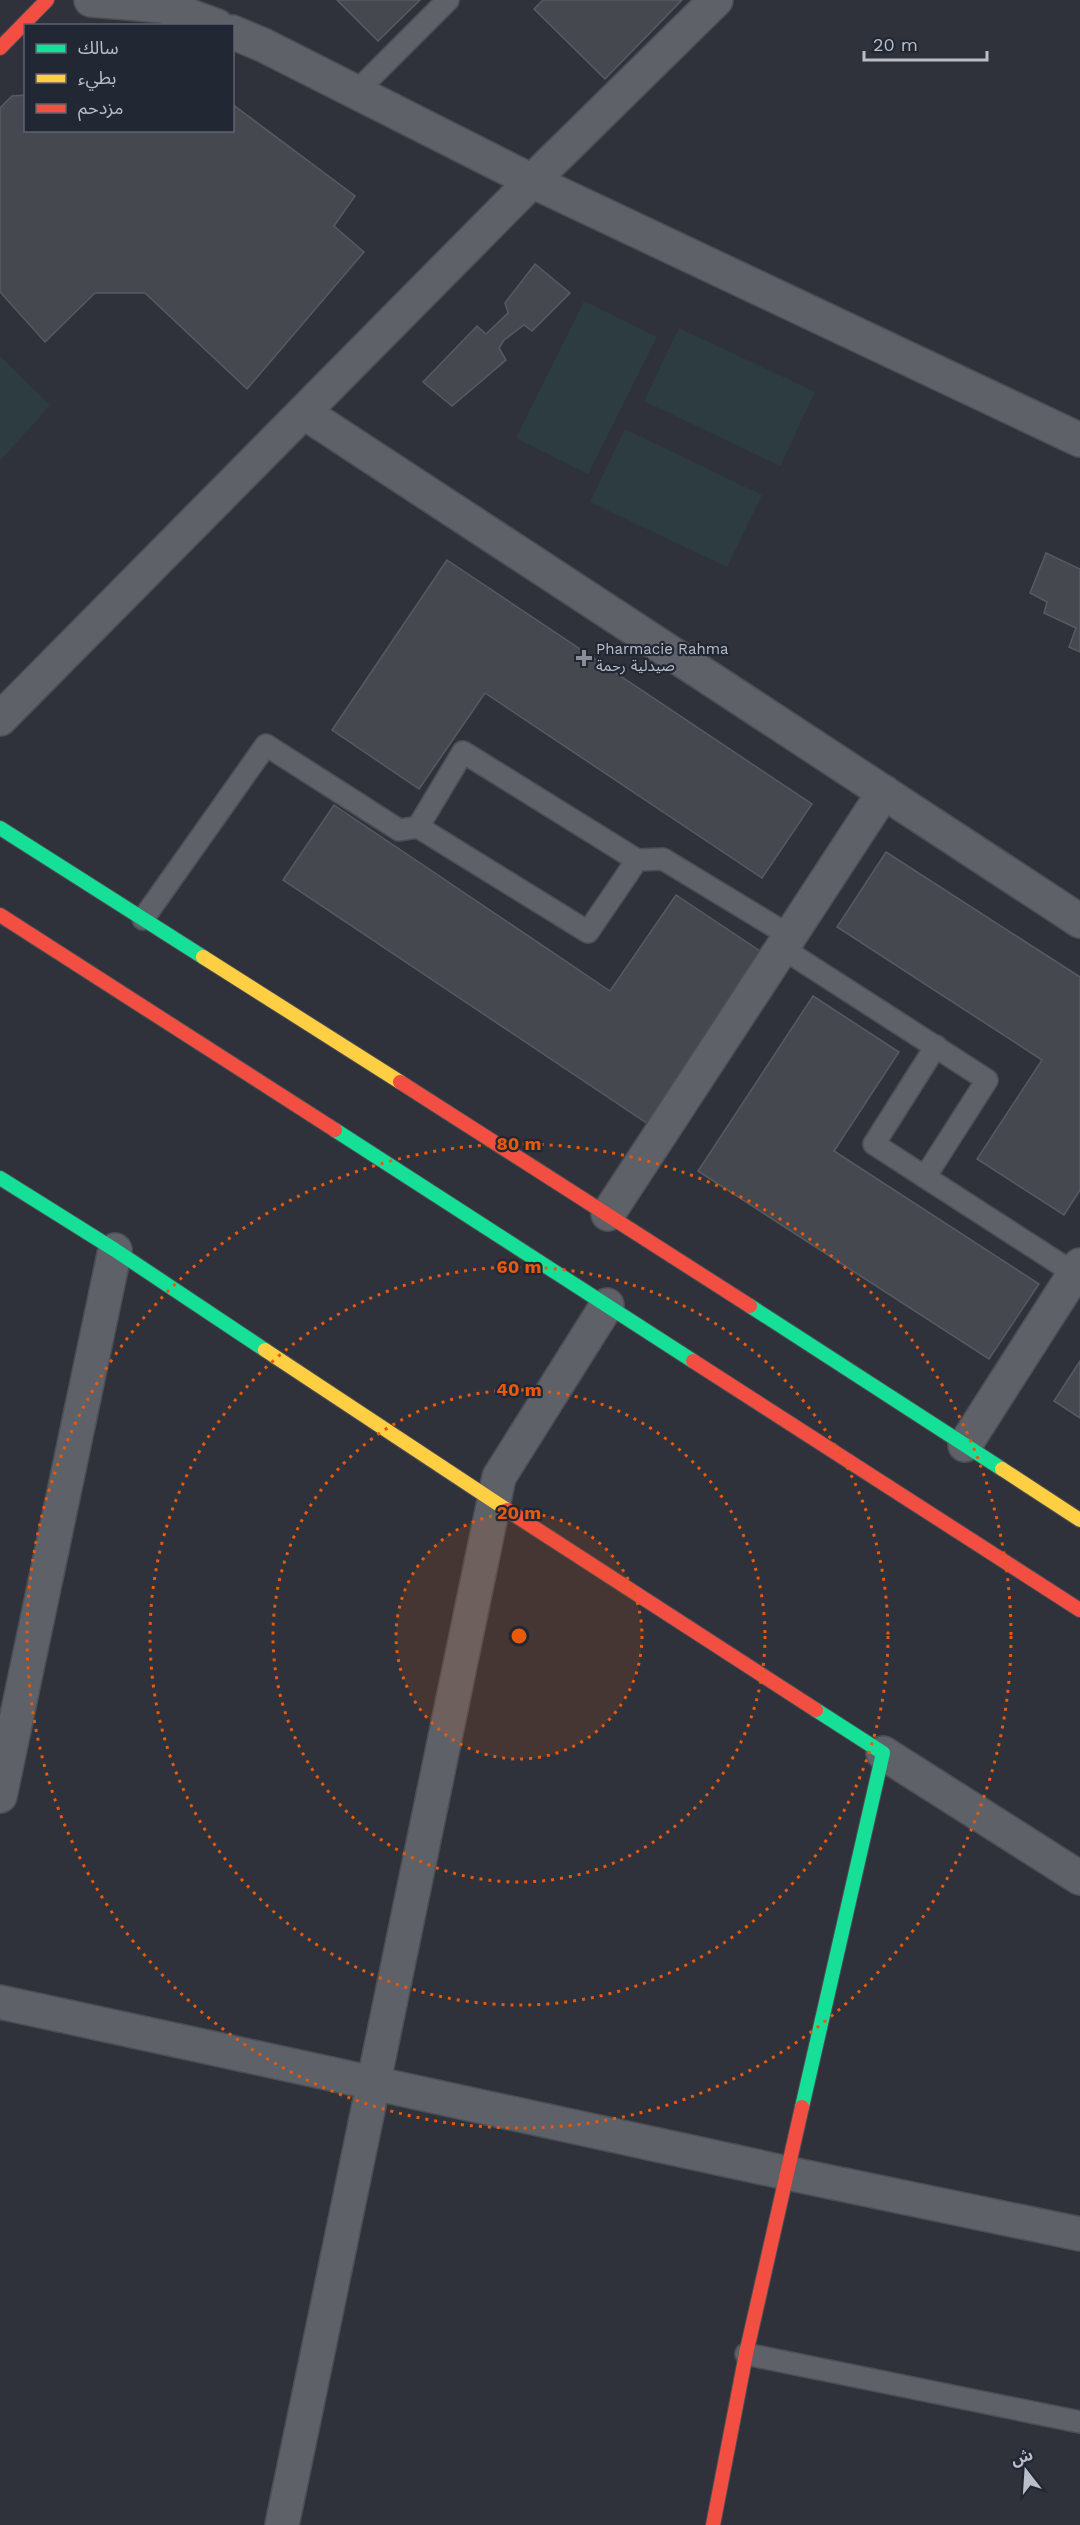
<svg xmlns="http://www.w3.org/2000/svg" width="1080" height="2525" font-family="'Work Sans','Noto Sans Arabic',sans-serif">
<style>
.green{fill:#2d3c40}
.building{fill:#45484f;stroke:#575a61;stroke-width:1.5}
.lines{fill:none;stroke-linecap:round;stroke-linejoin:round}
.lane-casing{stroke:#4c4e54;stroke-width:24}
.street-casing{stroke:#4c4e54;stroke-width:36}
.fast-casing{stroke:#4c4e54;stroke-width:16}
.slow-casing{stroke:#4c4e54;stroke-width:16}
.jam-casing{stroke:#4c4e54;stroke-width:16}
.lane{stroke:#5e6168;stroke-width:21}
.street{stroke:#5e6168;stroke-width:33}
.fast{stroke:#16e098;stroke-width:14}
.slow{stroke:#ffcf43;stroke-width:14}
.jam{stroke:#f24e42;stroke-width:14}
.ring{fill:none;stroke:#e8590c;stroke-width:3;stroke-dasharray:3 6}
.poi-dot{fill:#898d97;stroke:#222734;stroke-width:2}
.labels{text-anchor:middle;stroke-width:4.5;stroke-linejoin:round;paint-order:stroke}
.poi-label{font-size:15px;fill:#babec9;stroke:#222734;text-anchor:start}
.centre{fill:#e8590c;stroke:#222734;stroke-width:3}
.ring-label{font-size:18px;text-anchor:middle;font-weight:bold;fill:#e8590c;stroke:#222734;stroke-width:4.5;stroke-linejoin:round;paint-order:stroke}
</style>
<rect width="100%" height="100%" fill="#2f323a"/>
<g class="green">
<polygon points="584,301 657,337 588,474 516,438"/>
<polygon points="679,328 815,392 780,466 644,401"/>
<polygon points="0,356 50,405 0,461"/>
<polygon points="625,429 762,495 727,567 590,502"/>
</g>
<g class="building">
<polygon points="337,0 420,0 378,41"/>
<polygon points="543,0 682,0 605,79 534,9"/>
<polygon points="26,95 26,130 232,130 232,104 355,196 334,226 364,252 247,389 145,293 95,293 45,342 0,292 0,108 12,96"/>
<polygon points="535,264 570,293 532,331 524,325 504,340 499,348 506,360 452,406 423,382 477,326 486,334 508,313 505,303"/>
<polygon points="1046,553 1080,569 1080,652 1069,647 1076,628 1044,613 1047,602 1030,593"/>
<polygon points="447,560 812,804 762,878 485,693 419,789 332,730"/>
<polygon points="334,805 610,991 676,895 763,953 648,1124 283,880"/>
<polygon points="886,852 1080,977 1080,1190 1064,1215 977,1159 1042,1060 837,927"/>
<polygon points="813,996 899,1052 834,1151 1039,1284 989,1359 698,1171"/>
<polygon points="1080,1361 1080,1418 1054,1401"/>
</g>
<g class="lines">
<defs>
<g id="lane">
<polyline points="356,92 448,0"/>
<polyline points="637,860 588,932 418,827 463,752 637,860 663,859 790,936"/>
<polyline points="143,919 266,745 399,830 418,827"/>
<polyline points="782,948 987,1080 925,1177"/>
<polyline points="936,1046 874,1144 1080,1277"/>
<polyline points="746,2354 1080,2422"/>
</g>
<g id="street">
<polyline points="91,0 163,6 217,26"/>
<polyline points="232,32 263,45 532,181 1080,440"/>
<polyline points="305,413 1080,921"/>
<polyline points="0,719 532,181 716,0"/>
<polyline points="608,1214 884,792"/>
<polyline points="965,1445 1080,1265"/>
<polyline points="883,1753 1080,1878"/>
<polyline points="0,1796 115,1250"/>
<polyline points="0,2002 787,2173 1080,2234"/>
<polyline points="282,2525 499,1477 607,1305"/>
</g>
<g id="fast">
<polyline points="0,828 203,957"/>
<polyline points="335,1130 693,1361"/>
<polyline points="0,1178 115,1250 265,1350"/>
<polyline points="750,1306 1002,1469"/>
<polyline points="802,2107 883,1753 816,1710"/>
</g>
<g id="slow">
<polyline points="203,957 400,1082"/>
<polyline points="265,1350 507,1510"/>
<polyline points="1002,1469 1080,1520"/>
</g>
<g id="jam">
<polyline points="0,48 47,0"/>
<polyline points="0,915 335,1130"/>
<polyline points="400,1082 750,1306"/>
<polyline points="693,1361 1080,1610"/>
<polyline points="507,1510 816,1710"/>
<polyline points="713,2525 746,2354 802,2107"/>
</g>
</defs>
<use href="#lane" class="lane-casing"/>
<use href="#street" class="street-casing"/>
<use href="#fast" class="fast-casing"/>
<use href="#slow" class="slow-casing"/>
<use href="#jam" class="jam-casing"/>
<use href="#lane" class="lane"/>
<use href="#street" class="street"/>
<use href="#fast" class="fast"/>
<use href="#slow" class="slow"/>
<use href="#jam" class="jam"/>
</g>
<circle cx="519" cy="1636" r="123" fill="#e8590c" fill-opacity=".12"/>
<g class="ring">
<circle cx="519" cy="1636" r="123"/>
<circle cx="519" cy="1636" r="246"/>
<circle cx="519" cy="1636" r="369"/>
<circle cx="519" cy="1636" r="492"/>
</g>
<path class="poi-dot" d="M581 649h6v6h6v6h-6v6h-6v-6h-6v-6h6z"/>
<g class="labels">
<g class="poi-label">
<text x="596" y="654">Pharmacie Rahma<tspan x="596" dy="17">صيدلية رحمة</tspan></text>
</g>
</g>
<circle cx="519" cy="1636" r="9" class="centre"/>
<g class="ring-label">
<text x="519" y="1150">80 m</text>
<text x="519" y="1273">60 m</text>
<text x="519" y="1396">40 m</text>
<text x="519" y="1519">20 m</text>
</g>
<rect x="24" y="24" width="210" height="108" fill="#222734" stroke="#5f6370" stroke-width="1.5"/>
<rect x="36" y="44" width="30" height="9" fill="#16e098" stroke="#5f6370" stroke-width="1.5"/>
<text x="78" y="54" font-size="18" fill="#babec9">سالك</text>
<rect x="36" y="74" width="30" height="9" fill="#ffcf43" stroke="#5f6370" stroke-width="1.5"/>
<text x="78" y="84" font-size="18" fill="#babec9">بطيء</text>
<rect x="36" y="104" width="30" height="9" fill="#f24e42" stroke="#5f6370" stroke-width="1.5"/>
<text x="78" y="114" font-size="18" fill="#babec9">مزدحم</text>
<g transform="translate(1026 2471) rotate(343)" stroke="#222734" stroke-width="4.5" paint-order="stroke">
<path d="M0-4.5L10 22L0 15L-10 22Z" fill="#babec9"/>
<text y="-9" font-size="16" font-weight="bold" text-anchor="middle" fill="#babec9">ش</text>
</g>
<path d="M864 51v9h123v-9" fill="none" stroke="#babec9" stroke-width="3"/>
<text x="873" y="51" font-size="18" fill="#babec9" stroke="#222734" stroke-width="4.5" paint-order="stroke">20 m</text>
</svg>
